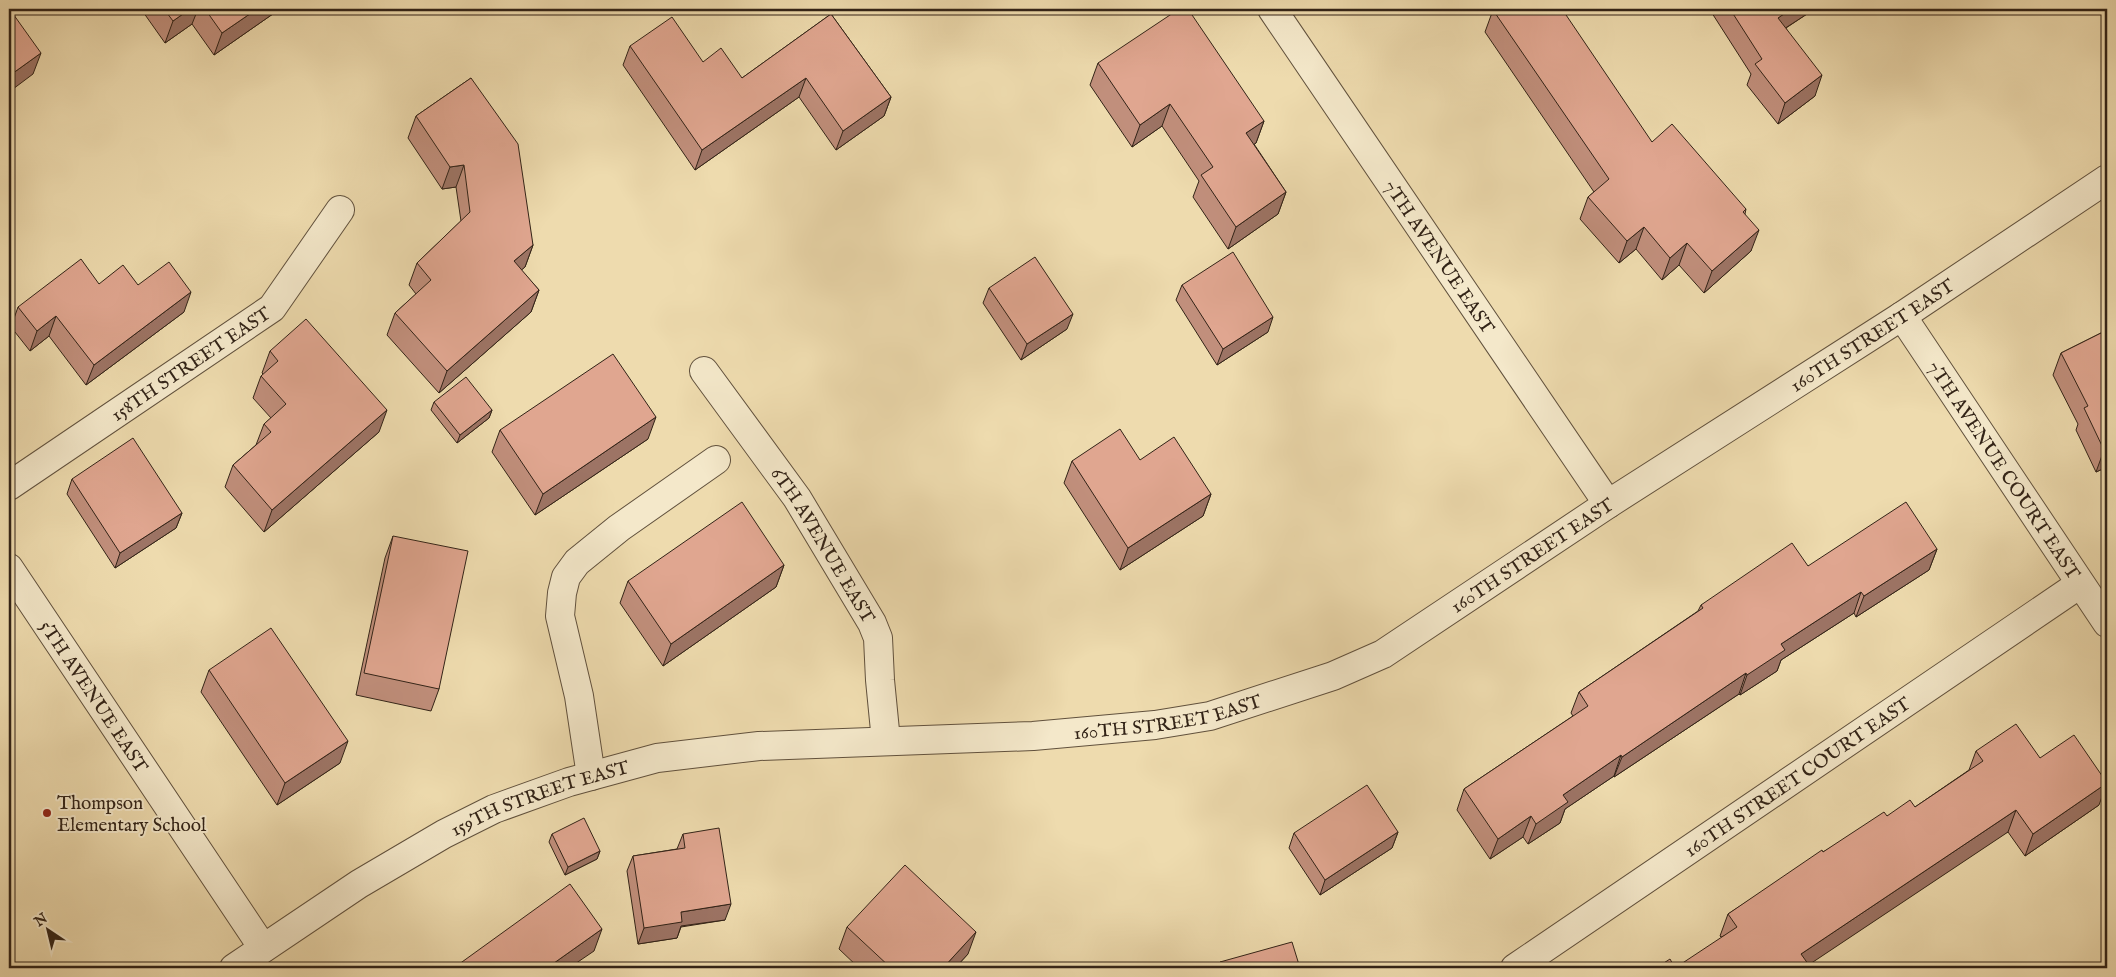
<svg xmlns="http://www.w3.org/2000/svg" width="2116" height="977" font-family="'IM FELL English',serif">
<style>
.lines{fill:none;stroke-linecap:round;stroke-linejoin:round}
.minor-casing{stroke:#61513d;stroke-width:30}
.minor{stroke:#f4e8ca;stroke-width:28}
.wall{fill:#c18f7c;stroke:#322317}
.shaded-wall{fill:#9d7465;stroke:#322317}
.building{fill:#e0a690;stroke:#322317}
.poi-dot{fill:#8f2418;stroke:#f4e8ca;stroke-width:2}
.labels{text-anchor:middle;stroke-width:4;stroke-linejoin:round;paint-order:stroke}
.street-label{font-size:19px;fill:#322317;stroke:#f4e8ca}
.poi-label{font-size:19px;fill:#322317;stroke:#f4e8ca;text-anchor:start}
</style>
<rect width="100%" height="100%" fill="#eedbae"/>
<filter id="stains"><feTurbulence type="fractalNoise" baseFrequency=".004" numOctaves="4"/><feColorMatrix values="0 0 0 0 .2 0 0 0 0 .09 0 0 0 0 .02 0 0 0 .5 -.17"/></filter>
<radialGradient id="worn" r=".72"><stop offset=".6" stop-color="#630" stop-opacity="0"/><stop offset="1" stop-color="#630" stop-opacity=".3"/></radialGradient>
<g class="lines">
<defs>
<g id="minor">
<path id="s1" d="M1272,9L1608,504"/>
<path id="s2" d="M1902,316L2107,623"/>
<path id="s3" d="M704,371L797,498L872,623L878,638L880,680L886,741"/>
<path id="s4" d="M9,486L272,308L340,210"/>
<path id="s5" d="M9,568L263,948"/>
<polyline points="591,776 579,696 560,616 562,593 566,577 577,562 619,528 716,460"/>
<path id="s6" d="M234,968L359,884L444,834L494,809L569,782L657,758L759,746L1033,736L1155,725L1210,716L1333,676L1383,654L1608,504L1902,316L2107,179"/>
<path id="s7" d="M1515,968L2080,584"/>
</g>
</defs>
<use href="#minor" class="minor-casing"/>
<use href="#minor" class="minor"/>
</g>
<g class="wall">
<polygon points="141,9 280,9 214,55 192,24 165,43"/>
<polygon points="1710,9 1809,9 1807,14 1786,28 1815,96 1778,124 1747,85 1751,74 1710,10"/>
<polygon points="1493,10 1652,142 1746,209 1745,214 1751,251 1704,293 1679,265 1662,280 1636,249 1619,263 1580,219 1588,197 1594,192 1485,32"/>
<polygon points="831,14 891,97 884,116 836,150 799,97 695,170 623,65 630,46 703,62 742,78"/>
<polygon points="1098,63 1264,121 1256,143 1254,144 1286,192 1278,214 1228,249 1193,197 1199,181 1162,126 1132,147 1090,85"/>
<polygon points="471,78 533,245 525,267 521,270 539,290 531,312 439,393 387,335 395,313 416,294 409,285 417,263 461,221 456,187 442,189 408,138 416,116"/>
<polygon points="99,284 138,285 184,312 86,385 49,336 30,351 11,327 18,307"/>
<polygon points="1182,285 1268,332 1217,365 1176,300"/>
<polygon points="989,288 1067,329 1021,360 983,303"/>
<polygon points="2107,330 2107,467 2096,472 2076,430 2078,424 2053,375 2061,353"/>
<polygon points="270,351 379,432 264,532 225,487 233,465 256,445 264,424 271,418 253,398 261,376 263,374 262,373"/>
<polygon points="434,402 492,410 489,418 457,443 431,410"/>
<polygon points="500,430 648,439 535,515 492,452"/>
<polygon points="1072,461 1211,494 1203,516 1120,570 1064,483"/>
<polygon points="72,479 182,513 176,528 115,568 67,494"/>
<polygon points="393,536 439,689 431,711 356,695 385,558"/>
<polygon points="1937,549 1929,570 1856,617 1854,613 1781,660 1777,671 1740,695 1739,694 1614,777 1614,776 1565,809 1560,823 1528,844 1523,837 1490,859 1457,810 1464,789 1573,716 1571,713 1579,692 1698,611 1701,605 1808,566"/>
<polygon points="784,565 776,587 663,666 620,603 628,581"/>
<polygon points="209,670 340,763 277,805 201,692"/>
<polygon points="1976,751 2040,758 2099,805 2025,856 2008,832 1721,937 1720,936 1728,914 1823,852 1887,816 1915,807 1969,770"/>
<polygon points="1398,832 1392,848 1320,895 1289,848 1294,833"/>
<polygon points="552,834 600,851 597,859 565,875 549,842"/>
<polygon points="683,834 725,920 681,927 677,938 638,944 627,871 633,856 677,849"/>
<polygon points="2107,906 2107,918 2104,914"/>
<polygon points="847,927 968,954 955,968 859,968 839,949"/>
<polygon points="1220,962 1300,968 1218,968"/>
</g>
<g class="shaded-wall">
<polygon points="190,9 198,9 192,24 165,43 173,21"/>
<polygon points="257,9 280,9 214,55 222,33"/>
<polygon points="1791,9 1809,9 1807,14 1770,38 1778,18"/>
<polygon points="41,53 33,74 9,92 9,76"/>
<polygon points="1822,75 1815,96 1778,124 1785,103"/>
<polygon points="806,78 799,97 695,170 702,150"/>
<polygon points="891,97 884,116 836,150 843,131"/>
<polygon points="1170,104 1162,126 1132,147 1140,125"/>
<polygon points="1264,121 1256,143 1238,155 1246,133"/>
<polygon points="464,165 456,187 442,189 450,167"/>
<polygon points="1286,192 1278,214 1228,249 1236,227"/>
<polygon points="1644,227 1636,249 1619,263 1627,241"/>
<polygon points="1759,230 1751,251 1704,293 1712,271"/>
<polygon points="1687,243 1679,265 1662,280 1670,258"/>
<polygon points="533,245 525,267 506,283 514,261"/>
<polygon points="539,290 531,312 439,393 447,371"/>
<polygon points="191,292 184,312 86,385 94,365"/>
<polygon points="1073,314 1067,329 1021,360 1027,344"/>
<polygon points="56,316 49,336 30,351 37,331"/>
<polygon points="1273,317 1268,332 1217,365 1223,349"/>
<polygon points="387,410 379,432 264,532 272,510"/>
<polygon points="492,410 489,418 457,443 460,435"/>
<polygon points="656,417 648,439 535,515 543,494"/>
<polygon points="2107,449 2107,467 2096,472 2104,450"/>
<polygon points="1211,494 1203,516 1120,570 1128,548"/>
<polygon points="182,513 176,528 115,568 120,553"/>
<polygon points="1937,549 1929,570 1856,617 1864,596"/>
<polygon points="784,565 776,587 663,666 671,644"/>
<polygon points="1861,592 1854,613 1781,660 1777,671 1740,695 1747,675 1781,644"/>
<polygon points="1746,673 1739,694 1614,777 1622,757"/>
<polygon points="348,741 340,763 277,805 285,783"/>
<polygon points="1621,755 1614,776 1565,809 1560,823 1528,844 1536,824 1563,795"/>
<polygon points="2107,783 2099,805 2025,856 2033,834"/>
<polygon points="2016,810 2008,832 1804,968 1801,954"/>
<polygon points="1531,816 1523,837 1490,859 1498,839"/>
<polygon points="1398,832 1392,848 1320,895 1325,880"/>
<polygon points="600,851 597,859 565,875 568,867"/>
<polygon points="731,904 725,920 681,926 677,938 638,944 644,928 681,912"/>
<polygon points="602,929 594,951 569,968 547,968"/>
<polygon points="976,932 968,954 955,968 943,968"/>
</g>
<g class="building">
<polygon points="164,9 190,9 173,21"/>
<polygon points="205,9 257,9 222,33"/>
<polygon points="1179,9 1188,9 1264,121 1246,133 1286,192 1236,227 1201,175 1213,167 1170,104 1140,125 1098,63"/>
<polygon points="1495,9 1562,9 1652,142 1672,124 1746,209 1743,212 1759,230 1712,271 1687,243 1670,258 1644,227 1627,241 1588,197 1609,179 1493,10"/>
<polygon points="1730,9 1791,9 1778,18 1822,75 1785,103 1755,64 1762,59"/>
<polygon points="11,11 41,53 9,76 9,13"/>
<polygon points="831,14 891,97 843,131 806,78 702,150 630,46 672,17 703,62 721,48 742,78"/>
<polygon points="471,78 518,144 533,245 514,261 539,290 447,371 395,313 431,280 417,263 470,212 464,165 450,167 416,116"/>
<polygon points="1233,252 1273,317 1223,349 1182,285"/>
<polygon points="1035,257 1073,314 1027,344 989,288"/>
<polygon points="81,259 99,284 123,265 138,285 169,262 191,292 94,365 56,316 37,331 18,307"/>
<polygon points="306,319 387,410 272,510 233,465 271,432 264,424 286,404 261,376 278,361 270,351"/>
<polygon points="2107,330 2107,449 2104,450 2084,408 2088,406 2061,353"/>
<polygon points="613,354 656,417 543,494 500,430"/>
<polygon points="466,377 492,410 460,435 434,402"/>
<polygon points="1120,429 1140,460 1174,437 1211,494 1128,548 1072,461"/>
<polygon points="133,438 182,513 120,553 72,479"/>
<polygon points="742,502 784,565 671,644 628,581"/>
<polygon points="1906,502 1937,549 1864,596 1861,592 1781,644 1785,650 1747,675 1746,673 1622,757 1621,755 1563,795 1568,802 1536,824 1531,816 1498,839 1464,789 1588,706 1579,692 1703,608 1701,605 1792,543 1808,566"/>
<polygon points="393,536 468,551 439,689 364,673"/>
<polygon points="271,628 348,741 285,783 209,670"/>
<polygon points="2016,724 2040,758 2074,735 2107,783 2033,834 2016,810 1801,954 1811,968 1656,968 1670,959 1675,968 1737,927 1728,914 1822,850 1823,852 1884,812 1887,816 1910,800 1915,807 1983,761 1976,751"/>
<polygon points="1367,785 1398,832 1325,880 1294,833"/>
<polygon points="584,818 600,851 568,867 552,834"/>
<polygon points="719,828 731,904 681,912 682,922 644,928 633,856 685,848 683,834"/>
<polygon points="905,865 976,932 943,968 891,968 847,927"/>
<polygon points="570,884 602,929 547,968 456,968 455,967"/>
<polygon points="1292,942 1300,968 1222,968 1220,962"/>
</g>
<circle class="poi-dot" cx="47" cy="813" r="5"/>
<g class="labels">
<g class="street-label">
<text dy="7" stroke="none"><textPath href="#s1" startOffset="299">7TH AVENUE EAST</textPath></text>
<text dy="7" stroke="none"><textPath href="#s6" startOffset="1799">160TH STREET EAST</textPath></text>
<text dy="7" stroke="none"><textPath href="#s4" startOffset="219">158TH STREET EAST</textPath></text>
<text dy="7" stroke="none"><textPath href="#s2" startOffset="185">7TH AVENUE COURT EAST</textPath></text>
<text dy="7" stroke="none"><textPath href="#s3" startOffset="211">6TH AVENUE EAST</textPath></text>
<text dy="7" stroke="none"><textPath href="#s6" startOffset="1394">160TH STREET EAST</textPath></text>
<text dy="7" stroke="none"><textPath href="#s5" startOffset="154">5TH AVENUE EAST</textPath></text>
<text dy="7" stroke="none"><textPath href="#s6" startOffset="989">160TH STREET EAST</textPath></text>
<text dy="7" stroke="none"><textPath href="#s7" startOffset="341">160TH STREET COURT EAST</textPath></text>
<text dy="7" stroke="none"><textPath href="#s6" startOffset="352">159TH STREET EAST</textPath></text>
</g>
<g class="poi-label">
<text x="57" y="809">Thompson<tspan x="57" dy="22">Elementary School</tspan></text>
</g>
</g>
<rect width="2116" height="977" fill="none" stroke="#eedbae" stroke-width="30"/>
<rect x="10" y="10" width="2096" height="957" fill="none" stroke="#322317" stroke-width="2.5"/>
<rect x="15" y="15" width="2086" height="947" fill="none" stroke="#322317"/>
<g transform="translate(48 930) rotate(325)" stroke="#f4e8ca" stroke-width="4" paint-order="stroke">
<path d="M0-4L9 19L0 12L-9 19Z" fill="#322317"/>
<text y="-8" font-size="14" font-weight="bold" text-anchor="middle" fill="#322317">N</text>
</g>
<rect width="100%" height="100%" filter="url(#stains)"/>
<rect width="100%" height="100%" fill="url(#worn)"/>
</svg>
